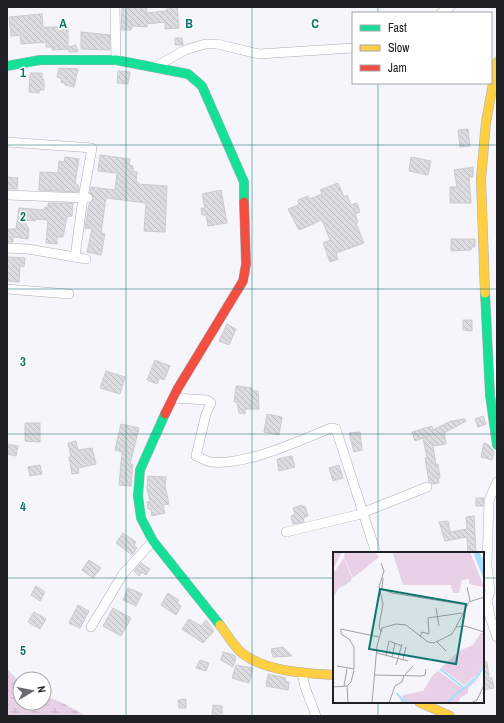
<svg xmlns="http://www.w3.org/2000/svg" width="504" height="723" font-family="'Archivo Narrow',sans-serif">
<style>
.wetland{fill:url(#wetland-marsh)}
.building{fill:url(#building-back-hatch);stroke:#cbcacf}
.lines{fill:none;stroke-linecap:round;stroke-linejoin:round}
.street-casing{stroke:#aeaeb3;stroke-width:10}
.fast-casing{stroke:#aeaeb3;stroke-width:10}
.slow-casing{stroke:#aeaeb3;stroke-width:10}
.jam-casing{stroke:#aeaeb3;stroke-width:10}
.street{stroke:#fefefe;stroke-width:9}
.fast{stroke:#16e098;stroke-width:9}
.slow{stroke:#ffcf43;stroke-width:9}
.jam{stroke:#f24e42;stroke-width:9}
.grid{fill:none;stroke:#0f766e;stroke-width:1;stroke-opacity:0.55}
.inset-river{fill:none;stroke:#a9dffa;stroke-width:2}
.inset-road{fill:none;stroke:#a0a0a6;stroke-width:1}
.view{fill:#0f766e;fill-opacity:0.15;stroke:#0f766e;stroke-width:2}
.inset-edge{fill:none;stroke:#202126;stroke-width:2}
.grid-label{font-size:13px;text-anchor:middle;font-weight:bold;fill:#0f766e;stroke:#fff;stroke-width:3;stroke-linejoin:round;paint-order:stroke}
</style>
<defs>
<pattern id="wetland-marsh" width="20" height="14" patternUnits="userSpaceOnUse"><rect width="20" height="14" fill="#e8d0e6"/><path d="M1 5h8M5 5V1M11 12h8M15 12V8" fill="none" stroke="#c7b2c5"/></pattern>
<pattern id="building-back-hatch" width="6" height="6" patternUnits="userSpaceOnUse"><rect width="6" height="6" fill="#dddce1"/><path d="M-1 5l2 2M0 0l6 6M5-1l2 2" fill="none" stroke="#bdbcc1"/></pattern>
</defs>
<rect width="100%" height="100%" fill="#f5f5fb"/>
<polygon class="wetland" points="7,669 20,682 20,703 44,703 44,696 61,702 86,716 7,716"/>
<g class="building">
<polygon points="122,7 147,7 146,13 167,11 166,7 177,7 179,28 165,29 165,22 147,24 147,27 132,26 131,30 121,30"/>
<polygon points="42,14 43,27 68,27 68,47 76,45 78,52 69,52 68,49 52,50 52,47 46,47 46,42 21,44 20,35 11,36 9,17"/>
<polygon points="81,32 110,35 110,50 81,49"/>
<polygon points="175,38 182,38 183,45 175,45"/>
<polygon points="59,68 78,69 74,87 65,85 65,83 61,82 62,79 57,77"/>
<polygon points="118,71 130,72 128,84 117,83"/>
<polygon points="30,73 42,73 42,79 44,79 44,90 39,90 39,93 29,92"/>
<polygon points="468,129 470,146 460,147 458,130"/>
<polygon points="100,155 130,159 129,165 133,166 133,171 137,172 136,182 138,182 138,184 167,186 165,232 144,231 146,203 106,198 101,233 105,234 101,255 87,252 92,229 85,228 89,204 94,199 90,193 91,187 115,190 117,173 98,171"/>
<polygon points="65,157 79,159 75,183 79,186 78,192 39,190 40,172 58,173 59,161 64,162"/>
<polygon points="411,157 431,161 428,175 409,171"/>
<polygon points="473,167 473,177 469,177 471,203 450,203 450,187 457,187 454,170"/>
<polygon points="7,177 18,178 17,189 7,189"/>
<polygon points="338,183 344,197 347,195 351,205 357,203 360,212 355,214 358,222 356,223 364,243 336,253 338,259 330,262 323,243 330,240 322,220 299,230 288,209 299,205 298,200 308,196 310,199 322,194 320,190"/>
<polygon points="221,190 227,223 208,226 206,215 202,215 201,208 205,208 202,194"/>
<polygon points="48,203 73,203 72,216 67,217 63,237 57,237 57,244 46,243 48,220 35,219 35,221 23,220 29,229 28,239 13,237 13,242 7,242 7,229 16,229 19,208 44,210 45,207 48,208"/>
<polygon points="451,239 475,239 475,247 471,247 471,250 451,251"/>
<polygon points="7,257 25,258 24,267 20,266 19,282 7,281"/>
<polygon points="463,320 472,320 472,331 463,330"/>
<polygon points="227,324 236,329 229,345 219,341"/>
<polygon points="155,360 170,366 164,380 159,378 157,384 147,380"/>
<polygon points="106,371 125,377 120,394 100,388"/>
<polygon points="236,386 245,387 252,388 252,391 258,391 259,409 245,409 245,414 239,413 237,402 234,402"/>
<polygon points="267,414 282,417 279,435 264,432"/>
<polygon points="483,416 486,424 478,427 475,419"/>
<polygon points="465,419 466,421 444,433 446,444 433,446 436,465 438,464 440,478 438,478 439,483 432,484 429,482 425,458 427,458 423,438 415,441 412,432 432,426 433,430 451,421"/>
<polygon points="25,423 40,423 40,442 25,441"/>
<polygon points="121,424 139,428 130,464 133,464 131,486 119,485 122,452 115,450"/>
<polygon points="360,432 362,450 354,452 349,433"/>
<polygon points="76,441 78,450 92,448 96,464 78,468 79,473 72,474 69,457 71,457 68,443"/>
<polygon points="484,443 489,445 494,452 492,460 481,457"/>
<polygon points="7,444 18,446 16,456 7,454"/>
<polygon points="292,456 295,467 279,471 277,459"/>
<polygon points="40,465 42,474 30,476 28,467"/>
<polygon points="339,465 343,478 333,481 329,468"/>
<polygon points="148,476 166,477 165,486 169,504 163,505 165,513 152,516 151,509 148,509 147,502 150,502 147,489"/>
<polygon points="476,498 484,498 483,506 476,506"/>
<polygon points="302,505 302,507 305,506 308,516 303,518 304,522 293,524 291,516 295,514 293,508"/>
<polygon points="474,516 476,553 468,553 467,537 445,541 439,522 448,521 450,532 467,529 466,517"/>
<polygon points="123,533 136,542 134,545 137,548 132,555 116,543"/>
<polygon points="89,560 101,568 93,578 82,570"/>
<polygon points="141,563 150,569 146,575 142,572 139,576 134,571"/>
<polygon points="36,586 45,592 40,601 31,595"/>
<polygon points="128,588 142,594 136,606 123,600"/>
<polygon points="168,593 179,600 177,603 181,606 176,615 161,605"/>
<polygon points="78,605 89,611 80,628 69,623"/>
<polygon points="113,608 131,618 121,636 103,626"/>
<polygon points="34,612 46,619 40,629 28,622"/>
<polygon points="189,619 201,626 206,620 214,631 203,643 182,629"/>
<polygon points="283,647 292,656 273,657 271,649"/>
<polygon points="223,652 234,655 236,658 233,667 221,660"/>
<polygon points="200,660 209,663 206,671 196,668"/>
<polygon points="483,662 487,662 489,678 492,678 494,688 483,690"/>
<polygon points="236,665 253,668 249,683 232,678"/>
<polygon points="268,674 286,678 285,681 289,682 288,690 266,686"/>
<polygon points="186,699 186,708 179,708 178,700"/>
<polygon points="213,705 222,706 222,716 212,716"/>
</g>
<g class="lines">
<defs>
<g id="street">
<polyline points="115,7 116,60"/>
<polyline points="441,13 450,7"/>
<polyline points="155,67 185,50 205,44 217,44 259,54 353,48"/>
<polyline points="7,142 92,148 83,198 75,257"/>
<polyline points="7,195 88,198"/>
<polyline points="7,248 28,249 86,259"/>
<polyline points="7,289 69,294"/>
<path d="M173,398L207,400L211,403L206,414L196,456C201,458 206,461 211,462C245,466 299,441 331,428L336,429L376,553"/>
<polyline points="497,482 489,500 487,565 490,592 487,599 490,617 497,637"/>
<polyline points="286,532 357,515 427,487"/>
<polyline points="91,627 123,574 153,541"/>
<polyline points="302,673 305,687 316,716"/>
</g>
<g id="fast">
<polyline points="7,66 40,60 116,60 188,74 202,86 244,182 244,202"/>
<polyline points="485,293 490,395 497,445"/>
<polyline points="165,414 140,470 138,496 141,518 153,541 220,625"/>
</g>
<g id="slow">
<polyline points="485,293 481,179 486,122 497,62"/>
<path d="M220,625C227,634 234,647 243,654C268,672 305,673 334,675"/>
<polyline points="419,702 450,716"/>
</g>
<polyline id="jam" points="165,414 178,388 243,281 246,264 244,202"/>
</defs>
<use href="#street" class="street-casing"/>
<use href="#fast" class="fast-casing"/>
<use href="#slow" class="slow-casing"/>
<use href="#jam" class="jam-casing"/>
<use href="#street" class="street"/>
<use href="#fast" class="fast"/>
<use href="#slow" class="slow"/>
<use href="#jam" class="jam"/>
</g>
<path class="grid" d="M126,7V716M252,7V716M378,7V13M378,83V553M7,145H497M7,289H497M7,434H497M7,578H334M483,578H497M378,702V716"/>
<g transform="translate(333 552)">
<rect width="151" height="151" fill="#f5f5fb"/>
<path d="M0,0H9L0,17ZM12,0H42L46,5L20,26L11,5ZM62,0H137L151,35L136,32V27L129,28L126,41H120L118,33H70L60,2ZM11,6L19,26L18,29L5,37L0,47V22ZM148,81H151V111L144,123L131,133L108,116L126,99L140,93ZM105,119L129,136L147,126L135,136V141L127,146L125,151H67L70,143L90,139L100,123Z" fill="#e8d0e6"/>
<path d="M140,0H146L151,9V28Z" fill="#a9dffa"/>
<path class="inset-river" d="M107,117L130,135M64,141L69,148L79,151M113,151L144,125L151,114"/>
<path class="inset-road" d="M50,26L49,37L59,41L134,53M134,35L137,49M151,45L136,50L123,75L132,74L151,80M103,56L106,74M8,77L46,85M48,80L46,74L50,52L46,35L51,19L48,11M87,85L89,80L96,82L95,66L129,61M104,90L113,99M44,101L75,109M53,103L56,89L69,94M59,105L62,91M70,107L73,95M63,113L69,92M4,114L21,117V95L16,87L8,82V77M42,123L89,124L92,123L93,117M72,123L80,114M11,134L14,117M14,134L18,130L21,118M0,135L14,134L15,151M39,151L44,94L49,76L63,72L73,73L95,90L101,91L119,82L123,75M56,151L62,134L69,130L71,123M138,151L144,148L151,133"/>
<path class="view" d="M47,37L133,52L123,112L36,97Z"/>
<rect width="151" height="151" class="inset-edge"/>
</g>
<g class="grid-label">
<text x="63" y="28">A</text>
<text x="189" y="28">B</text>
<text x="315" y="28">C</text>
<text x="23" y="77">1</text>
<text x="23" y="221">2</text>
<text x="23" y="366">3</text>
<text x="23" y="511">4</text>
<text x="23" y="655">5</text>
</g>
<rect width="504" height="723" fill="none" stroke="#202126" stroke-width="16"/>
<rect x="352" y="12" width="140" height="72" fill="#ffffff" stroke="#a6a6a8"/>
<rect x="360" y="25" width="20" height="6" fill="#16e098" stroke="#a6a6a8"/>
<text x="388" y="32" font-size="12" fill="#202126">Fast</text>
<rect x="360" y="45" width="20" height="6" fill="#ffcf43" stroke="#a6a6a8"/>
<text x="388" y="52" font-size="12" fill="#202126">Slow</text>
<rect x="360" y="65" width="20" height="6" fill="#f24e42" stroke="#a6a6a8"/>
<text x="388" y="72" font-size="12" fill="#202126">Jam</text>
<g transform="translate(32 691) rotate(80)"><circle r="19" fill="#ffffff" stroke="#a6a6a8"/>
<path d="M0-3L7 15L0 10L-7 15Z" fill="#6b6b71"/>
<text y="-6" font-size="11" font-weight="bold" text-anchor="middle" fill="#202126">N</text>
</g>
</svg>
